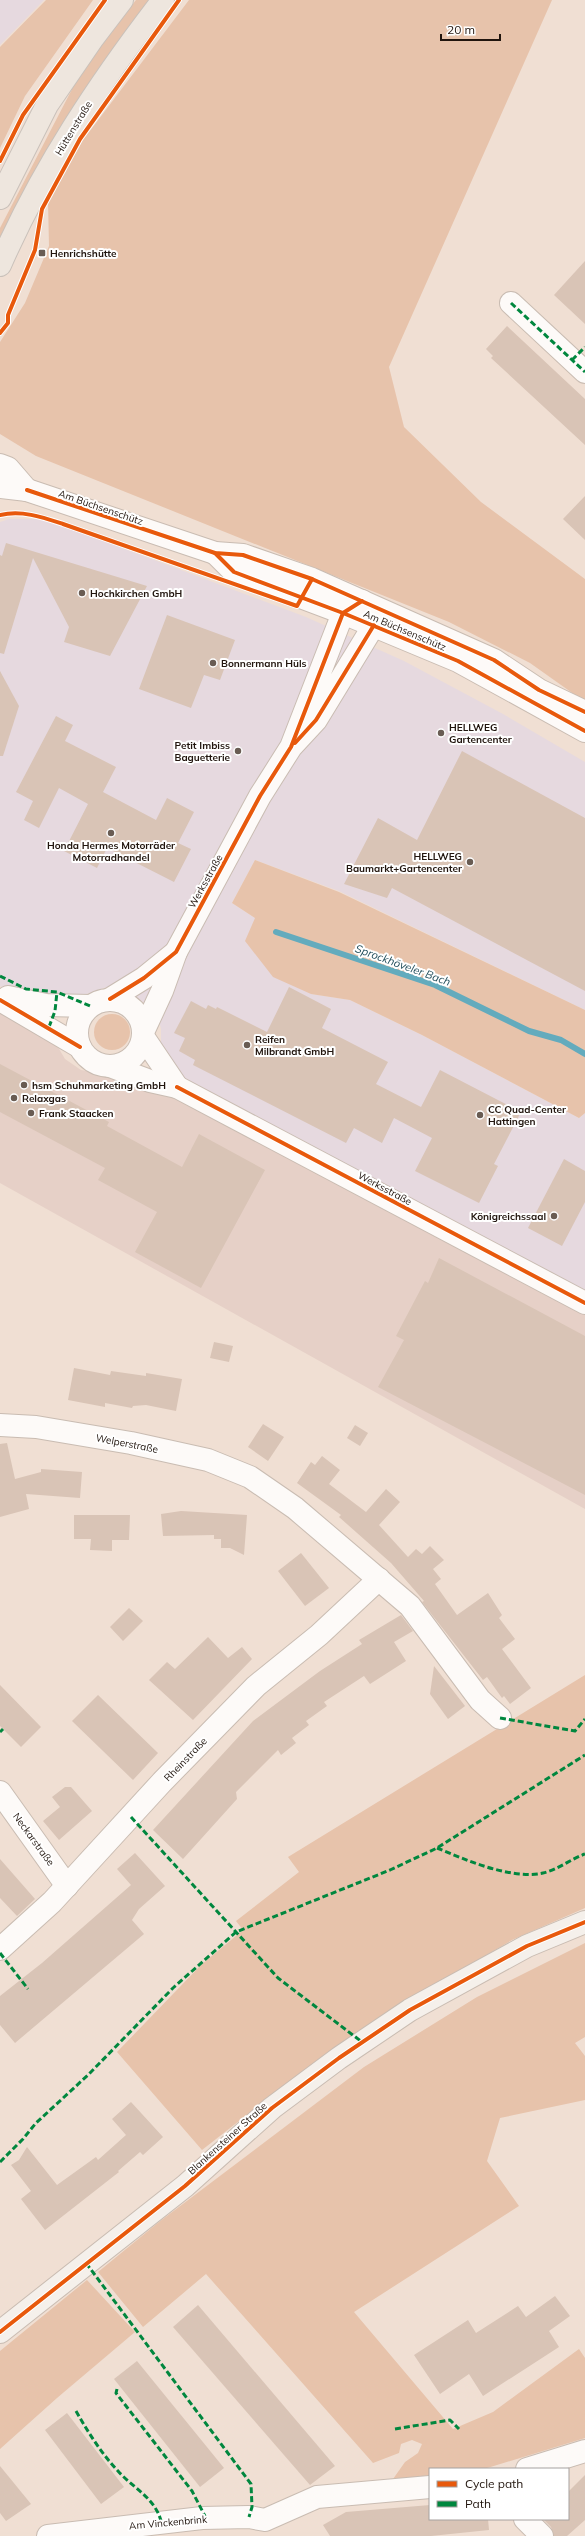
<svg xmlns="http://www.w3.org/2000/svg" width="585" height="2536" font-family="Mulish,sans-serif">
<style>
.commercial{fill:#e6d9df}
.industrial{fill:#e6d0c7}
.green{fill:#e7c3ab}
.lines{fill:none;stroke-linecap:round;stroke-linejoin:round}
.stream{stroke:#63abbd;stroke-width:6}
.building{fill:#d9c4b6}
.minor-casing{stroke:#c9bcb2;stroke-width:24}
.tertiary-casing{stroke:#c9bcb2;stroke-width:24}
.secondary-casing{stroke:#c9bcb2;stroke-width:24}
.primary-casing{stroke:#c9c1ba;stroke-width:24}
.minor{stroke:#fdfaf8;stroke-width:22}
.tertiary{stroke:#fdfaf8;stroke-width:22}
.secondary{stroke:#f5f0eb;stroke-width:22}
.primary{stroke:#eee6de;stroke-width:22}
.quiet{stroke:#00873e;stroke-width:3;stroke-dasharray:6 3;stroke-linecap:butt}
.cycleway-casing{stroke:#fff;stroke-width:6}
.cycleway{stroke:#e8590c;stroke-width:4}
.poi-dot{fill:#695c53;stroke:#fff;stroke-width:1.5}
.labels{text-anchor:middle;stroke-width:4;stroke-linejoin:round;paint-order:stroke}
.street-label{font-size:10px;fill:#21150e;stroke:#fff}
.poi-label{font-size:10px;font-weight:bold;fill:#21150e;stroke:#fff;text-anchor:start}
.water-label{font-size:11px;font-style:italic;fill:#1e4b59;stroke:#fff}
</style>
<rect width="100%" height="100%" fill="#f0dfd3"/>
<g class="commercial">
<polygon points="0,0 44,0 0,45"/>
<polygon points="9,519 45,519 306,617 404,661 503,714 585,762 585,1010 339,891 255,860 232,903 255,918 311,994 350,1000 422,1035 579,1118 585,1113 585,1291 173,1073 161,1056 161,1029 157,1012 130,993 107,987 78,997 10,991 0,986 0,522"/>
</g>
<polygon class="industrial" points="0,1008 52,1037 65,1059 81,1070 150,1082 585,1311 585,1509 0,1183"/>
<g class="green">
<polygon points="46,0 93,0 25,96 0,148 0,47"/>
<path d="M136,0H149C92,76 42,155 0,239V228L83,68Z"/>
<polygon points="189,0 552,0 389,367 404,427 481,502 585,579 585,702 530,663 449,622 36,456 0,434 0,342 25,303 49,246 48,202 83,140"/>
<polygon points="255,860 339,892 585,1010 585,1113 579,1118 422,1035 350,1000 311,994 273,977 245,941 255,918 232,903"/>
<circle cx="112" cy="1032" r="18"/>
<polygon points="585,1675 585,1908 512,1940 371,2023 275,2093 202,2150 117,2052 201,1965 243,1930 236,1921 299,1872 288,1857"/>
<polygon points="585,1943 585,2037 575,2043 585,2056 585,2100 500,2118 487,2161 519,2206 354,2312 453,2429 493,2412 579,2349 585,2358 585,2438 484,2469 430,2469 430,2476 393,2479 405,2462 418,2453 422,2444 412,2440 401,2444 399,2453 373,2463 206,2274 143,2327 98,2272 159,2222 364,2067 477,1997"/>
<polygon points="87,2280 135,2332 57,2398 0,2449 0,2351"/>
</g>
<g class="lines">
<polyline class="stream" points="276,932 435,985 529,1031 561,1040 585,1054"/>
</g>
<g class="building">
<polygon points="585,261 585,324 554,295"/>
<polygon points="507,326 585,399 585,445 491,358 493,356 486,349"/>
<polygon points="585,496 585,540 563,519"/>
<polygon points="6,543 147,586 110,656 64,642 69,627 33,558 4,654 0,653 0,555 2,556"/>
<polygon points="167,615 235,640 220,680 204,675 191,708 139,689"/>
<polygon points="0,671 19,706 3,756 0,756"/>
<polygon points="56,716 73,725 65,741 116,767 103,792 156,820 167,798 194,812 178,843 191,849 174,882 107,848 97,868 64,851 88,804 59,788 39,828 24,820 33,801 16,792"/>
<polygon points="462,751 585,818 585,991 392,888 387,898 344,884 378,818 417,840"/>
<polygon points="289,987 331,1009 322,1028 388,1062 376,1084 421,1107 440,1070 521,1112 494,1164 498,1166 479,1203 415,1171 432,1138 394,1118 382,1143 354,1128 346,1143 193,1065 195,1060 179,1051 185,1038 174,1033 191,1001 206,1009 208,1005 216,1009 217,1007 267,1032"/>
<polygon points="0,1064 109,1122 107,1126 182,1167 199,1134 265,1170 201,1288 135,1252 157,1212 98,1180 105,1168 0,1112"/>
<polygon points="564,1159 585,1171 585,1202 562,1246 528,1228"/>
<polygon points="439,1258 585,1336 585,1495 378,1387 404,1340 396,1336 425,1281 428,1283"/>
<polygon points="214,1342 233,1346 229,1362 210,1358"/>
<polygon points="74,1368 110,1375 111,1371 146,1376 146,1373 182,1379 176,1411 146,1405 133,1406 132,1408 105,1403 105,1407 68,1400"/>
<polygon points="263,1424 284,1437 268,1461 248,1447"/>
<polygon points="355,1425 368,1433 360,1446 347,1438"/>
<polygon points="7,1443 15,1479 41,1472 41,1469 82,1472 80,1498 26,1494 29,1509 0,1517 0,1444"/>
<polygon points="322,1456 340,1470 329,1484 366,1512 386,1489 400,1502 379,1525 408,1557 416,1549 422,1554 430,1546 444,1560 433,1569 441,1579 435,1584 457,1615 488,1593 502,1615 499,1618 515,1639 502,1649 531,1688 510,1704 504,1696 502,1698 487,1677 483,1680 422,1602 424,1601 391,1563 339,1517 341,1515 297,1483 311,1462 315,1465"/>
<polygon points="181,1511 247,1515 244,1555 230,1548 221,1548 221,1539 214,1539 214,1535 163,1536 161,1514"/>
<polygon points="74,1515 130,1515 129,1540 112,1540 112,1551 90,1550 91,1539 74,1539"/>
<polygon points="301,1553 329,1588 305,1606 278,1571"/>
<polygon points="129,1608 143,1621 123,1641 110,1627"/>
<polygon points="401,1615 413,1631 394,1642 406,1661 370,1684 364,1676 324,1702 327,1706 306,1721 309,1725 292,1738 296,1743 281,1755 278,1750 236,1792 237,1799 183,1859 153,1830 253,1721 320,1671 362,1644 359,1640"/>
<polygon points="208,1637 228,1658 242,1647 252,1659 193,1720 149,1680 167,1662 175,1669"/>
<polygon points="434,1666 465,1706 448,1719 430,1694"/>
<polygon points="0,1685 41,1727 21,1747 0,1726"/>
<polygon points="98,1695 158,1753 133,1780 72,1721"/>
<polygon points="65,1787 71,1787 92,1811 59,1840 43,1821 60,1807 52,1797"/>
<polygon points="135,1853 165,1886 139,1909 132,1920 144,1934 15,2043 0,2025 0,1996 42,1963 131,1885 117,1869"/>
<polygon points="0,1859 35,1899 17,1916 0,1898"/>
<polygon points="131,2102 163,2137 143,2155 140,2152 118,2171 119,2172 45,2230 21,2199 31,2191 11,2165 19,2160 27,2147 57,2185 96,2157 98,2160 126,2135 112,2119"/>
<polygon points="555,2296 570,2316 549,2331 559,2347 483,2396 469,2374 440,2394 414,2355 468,2320 476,2333 518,2306 526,2317"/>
<polygon points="198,2305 335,2466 310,2485 173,2327"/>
<polygon points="137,2361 224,2468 200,2487 114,2379"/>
<polygon points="67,2413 124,2487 101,2504 45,2430"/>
<polygon points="0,2466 31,2504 6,2521 0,2513"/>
<polygon points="585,2475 585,2520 567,2536 554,2536 551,2527 543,2519 568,2519 568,2492"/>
<polygon points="430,2505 430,2519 488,2519 489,2530 431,2536 330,2536 323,2525 346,2512"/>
</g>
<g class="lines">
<defs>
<g id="minor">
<polyline points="511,303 585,372"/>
<polyline points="8,997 46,1005 90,1006"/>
<polyline points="110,999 144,978 176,952"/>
<circle cx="110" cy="1033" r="33"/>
<polyline points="0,1000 80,1047"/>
<polyline points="144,1030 162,991 176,952 260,796 291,747 343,613 362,601 374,625 316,720 291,747"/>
<polyline points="144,1038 177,1087"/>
<polyline points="110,1066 150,1081 177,1087 585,1303"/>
<polyline points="0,1425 36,1427 131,1443 208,1460 250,1477 295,1508 410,1606 480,1700 500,1718"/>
<polyline points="0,1792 67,1886"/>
<polyline points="0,1949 52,1902 162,1782 256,1686 319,1635 379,1579"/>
<polyline points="527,2469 585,2451"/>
<polyline points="525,2519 542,2536"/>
<polyline points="48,2536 202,2518 249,2517 265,2520 317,2497 430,2487"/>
</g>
<g id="tertiary">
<polyline points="0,465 8,468 27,490"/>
<polyline points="0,487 27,490 215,553 243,555 312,579 494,660 539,690 585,712"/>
<polyline points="215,553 234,572 343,613 458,661 585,731"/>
</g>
<polyline id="secondary" points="0,2332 185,2186 272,2108 339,2058 410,2010 527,1946 585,1922"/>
<g id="primary">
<polyline points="0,198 47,105 93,38 122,0"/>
<path d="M0,265C42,169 99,83 163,0"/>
</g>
</defs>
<use href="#minor" class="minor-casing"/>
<use href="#tertiary" class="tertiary-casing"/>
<use href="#secondary" class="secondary-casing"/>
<use href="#primary" class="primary-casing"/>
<use href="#minor" class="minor"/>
<use href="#tertiary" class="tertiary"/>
<use href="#secondary" class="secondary"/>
<use href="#primary" class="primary"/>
<g class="quiet">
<polyline points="511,303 585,372"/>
<polyline points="572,360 585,347"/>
<polyline points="0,976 26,989 57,992 90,1006"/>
<polyline points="49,1027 55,1011 57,992"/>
<polyline points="500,1718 575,1731 585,1719"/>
<polyline points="0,1732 3,1729"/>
<polyline points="131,1817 278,1978 362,2042"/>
<path d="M437,1848C466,1860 511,1880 543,1873C557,1870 571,1859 585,1854"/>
<polyline points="0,1953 28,1989"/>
<polyline points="0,2162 23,2139 36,2123 88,2075 173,1988 236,1932 390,1870 437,1848 585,1755"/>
<polyline points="86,2263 251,2484 252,2507 249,2517"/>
<polyline points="117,2389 116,2393 192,2491 206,2518"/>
<path d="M76,2411C88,2432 101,2453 118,2471C133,2488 155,2498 161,2521"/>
<polyline points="395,2429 450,2420 459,2429"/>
</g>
<defs>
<g id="cycleway">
<polyline points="0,161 23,115 105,0"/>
<polyline points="0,333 8,323 8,315 35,250 42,209 80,139 179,0"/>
<polyline points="27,490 215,553 243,555 312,579 494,660 539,690 585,712"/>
<path d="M0,515C22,510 42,517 63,524L297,606L312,579"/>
<polyline points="215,553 234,572 343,613 458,661 585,731"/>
<polyline points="295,743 316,720 374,625"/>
<polyline points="110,999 144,978 176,952 260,796 291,747 343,613 362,601"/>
<polyline points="0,1000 80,1047"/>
<polyline points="177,1087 585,1303"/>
<polyline points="0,2332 185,2186 272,2108 339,2058 410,2010 527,1946 585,1922"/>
</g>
</defs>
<use href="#cycleway" class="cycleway-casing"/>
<use href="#cycleway" class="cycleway"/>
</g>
<g class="poi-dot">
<rect x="38" y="249" width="8" height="8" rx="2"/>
<circle cx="82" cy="593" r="4"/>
<circle cx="213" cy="663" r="4"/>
<circle cx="441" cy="733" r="4"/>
<circle cx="238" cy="751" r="4"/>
<circle cx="111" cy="833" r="4"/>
<circle cx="470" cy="862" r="4"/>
<circle cx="247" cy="1045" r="4"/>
<circle cx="24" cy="1085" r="4"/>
<circle cx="14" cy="1098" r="4"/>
<circle cx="31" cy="1113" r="4"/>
<circle cx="480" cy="1115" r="4"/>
<circle cx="554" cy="1216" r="4"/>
</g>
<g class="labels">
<g class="street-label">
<text transform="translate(73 128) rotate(-59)" y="4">Hüttenstraße</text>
<text transform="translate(101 507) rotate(19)" y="4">Am Büchsenschütz</text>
<text transform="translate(405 630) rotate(23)" y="4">Am Büchsenschütz</text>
<text transform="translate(205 881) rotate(-61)" y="4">Werksstraße</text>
<text transform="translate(385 1188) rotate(28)" y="4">Werksstraße</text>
<text transform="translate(127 1443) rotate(11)" y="4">Welperstraße</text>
<text transform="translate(185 1759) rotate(-46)" y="4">Rheinstraße</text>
<text transform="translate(34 1839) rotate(54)" y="4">Neckarstraße</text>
<text transform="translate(227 2138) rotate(-42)" y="4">Blankensteiner Straße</text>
<text transform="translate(168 2522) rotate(-5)" y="4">Am Vinckenbrink</text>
</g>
<g class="poi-label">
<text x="50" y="257">Henrichshütte</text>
<text x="90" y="597">Hochkirchen GmbH</text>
<text x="221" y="667">Bonnermann Hüls</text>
<text x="449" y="731">HELLWEG<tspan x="449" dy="12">Gartencenter</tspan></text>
<text x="230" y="749" text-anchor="end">Petit Imbiss<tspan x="230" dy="12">Baguetterie</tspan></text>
<text x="111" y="849" text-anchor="middle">Honda Hermes Motorräder<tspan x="111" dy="12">Motorradhandel</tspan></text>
<text x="462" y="860" text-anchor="end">HELLWEG<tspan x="462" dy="12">Baumarkt+Gartencenter</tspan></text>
<text x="255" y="1043">Reifen<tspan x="255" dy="12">Milbrandt GmbH</tspan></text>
<text x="32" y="1089">hsm Schuhmarketing GmbH</text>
<text x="22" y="1102">Relaxgas</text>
<text x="488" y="1113">CC Quad-Center<tspan x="488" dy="12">Hattingen</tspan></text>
<text x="39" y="1117">Frank Staacken</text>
<text x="546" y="1220" text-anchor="end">Königreichssaal</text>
</g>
<g class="water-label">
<text transform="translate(403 965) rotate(20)" y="4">Sprockhöveler Bach</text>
</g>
</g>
<rect x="429" y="2468" width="140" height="52" fill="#ffffff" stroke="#a6a19f"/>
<rect x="437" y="2481" width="20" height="6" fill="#e8590c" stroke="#a6a19f"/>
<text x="465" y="2488" font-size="12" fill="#21150e">Cycle path</text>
<rect x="437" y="2501" width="20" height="6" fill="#00873e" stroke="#a6a19f"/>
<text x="465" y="2508" font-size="12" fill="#21150e">Path</text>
<path d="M441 34v6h59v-6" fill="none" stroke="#21150e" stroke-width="2"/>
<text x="447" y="34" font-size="12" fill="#21150e" stroke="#ffffff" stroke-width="3" paint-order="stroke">20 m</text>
</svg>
